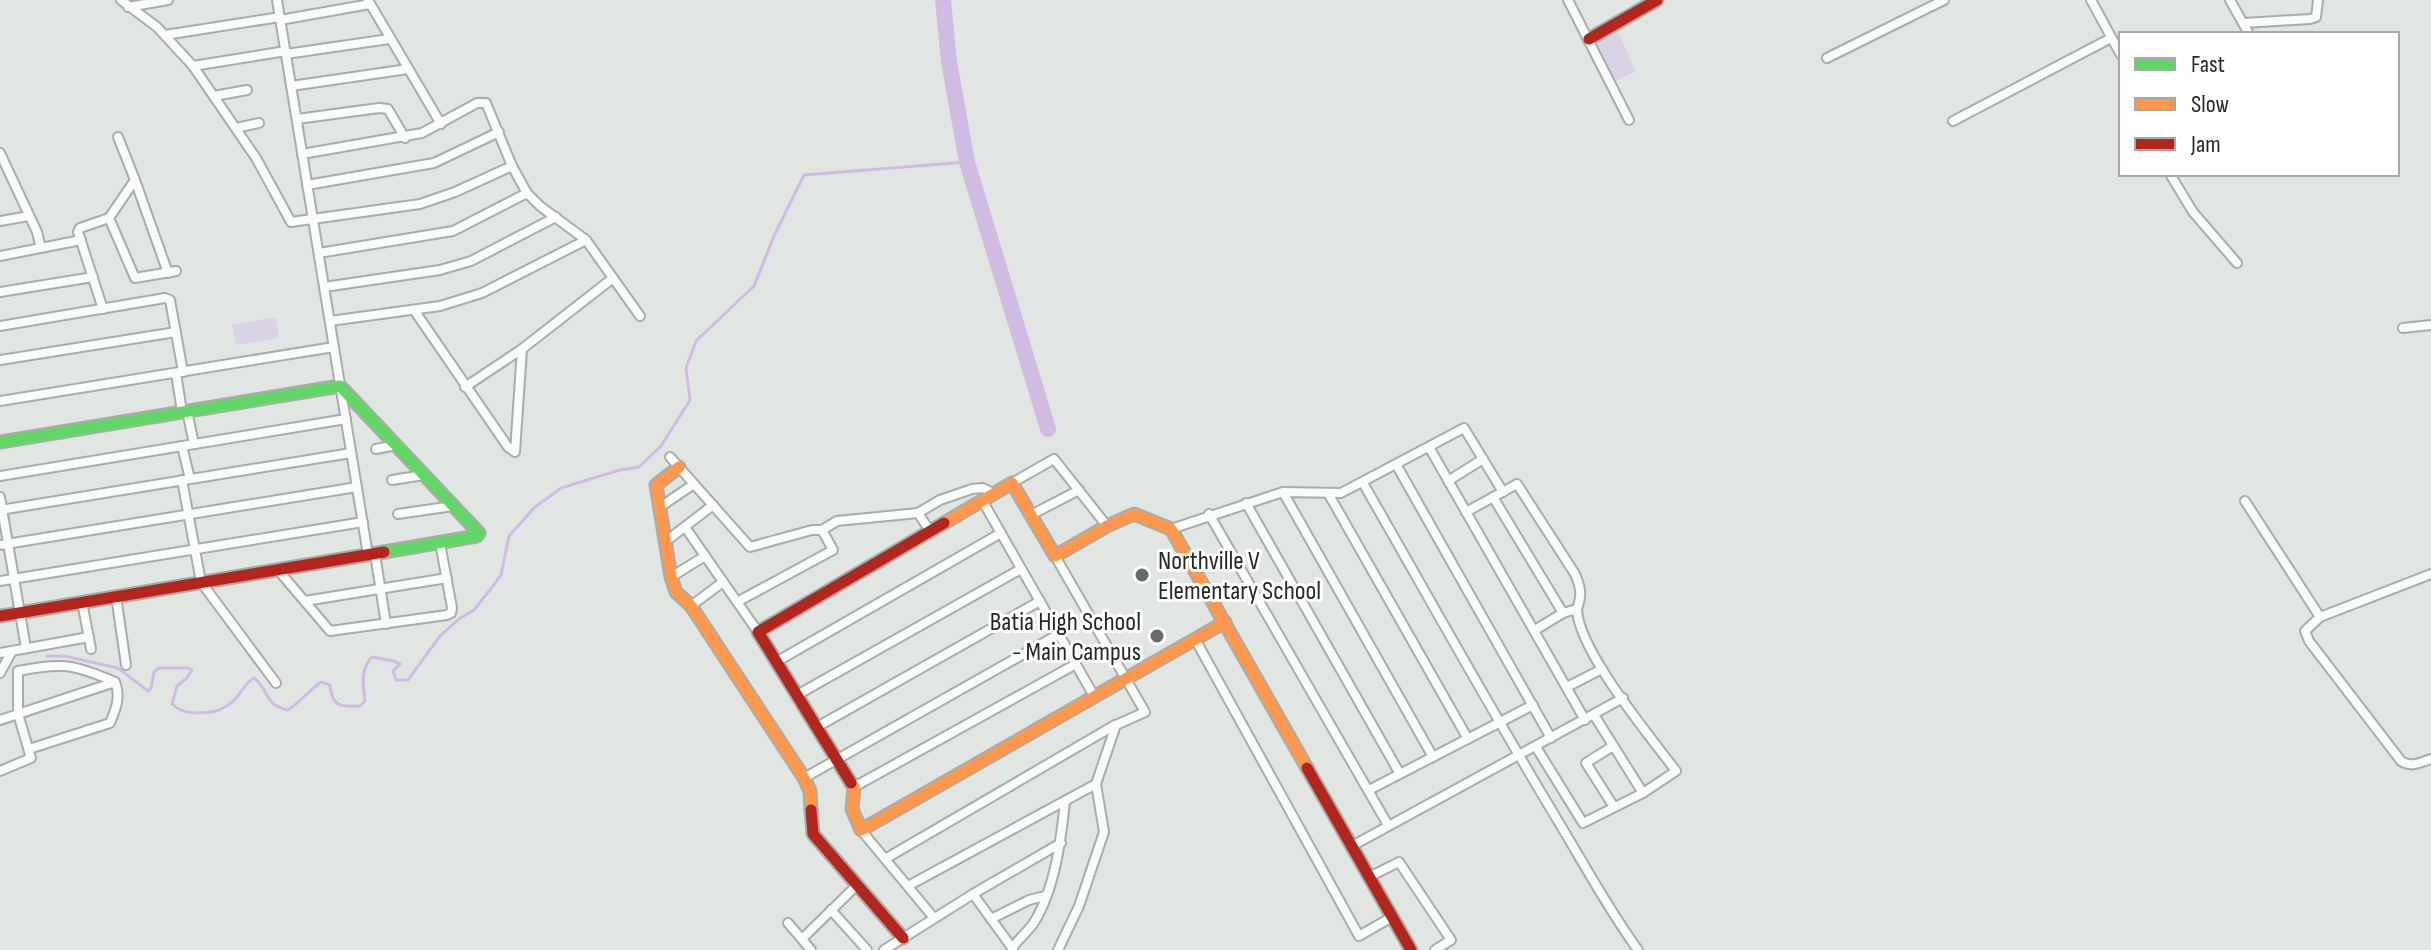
<svg xmlns="http://www.w3.org/2000/svg" width="2431" height="950" font-family="'Sofia Sans Condensed',sans-serif">
<style>
.green{fill:#dad2e5}
.lines{fill:none;stroke-linecap:round;stroke-linejoin:round}
.stream{stroke:#d0bce2;stroke-width:3}
.river{stroke:#d0bce2;stroke-width:16}
.street-casing{stroke:#a8adaa;stroke-width:12}
.fast-casing{stroke:#a8adaa;stroke-width:15}
.slow-casing{stroke:#a8adaa;stroke-width:15}
.jam-casing{stroke:#a8adaa;stroke-width:15}
.street{stroke:#fafbfb;stroke-width:8}
.fast{stroke:#63d668;stroke-width:11}
.slow{stroke:#ff974d;stroke-width:11}
.jam{stroke:#b3261e;stroke-width:11}
.poi-dot{fill:#666a68;stroke:#fff;stroke-width:3}
.labels{text-anchor:middle;stroke-width:6;stroke-linejoin:round;paint-order:stroke}
.poi-label{font-size:26px;fill:#242825;stroke:#fff;text-anchor:start}
</style>
<rect width="100%" height="100%" fill="#e1e6e3"/>
<g class="green">
<polygon points="1618,32 1636,71 1615,81 1597,42"/>
<polygon points="276,317 279,338 236,345 232,325"/>
</g>
<g class="lines">
<path class="stream" d="M47,656H64L118,668L148,691L151,688L154,672L159,668H188L192,670L187,678L177,686L172,704C179,711 187,713 196,713C212,713 225,711 237,697C243,690 245,683 254,678C270,691 264,705 288,710C300,702 309,691 321,682L330,685C332,707 340,707 360,706L365,701C363,686 360,669 372,657L394,661L400,664L393,671L396,680H408L440,636L459,619L474,610L493,586L501,575L509,536L535,507L561,488L620,470L639,467L661,446L690,400L686,368L696,341L754,286L774,236L804,175L967,162"/>
<polyline class="river" points="943,0 949,62 967,162 1048,429"/>
<defs>
<g id="street">
<polyline points="121,0 157,27 193,66 256,158 291,222 420,204 455,192 512,166"/>
<polyline points="277,0 368,555"/>
<polyline points="368,0 441,124"/>
<polyline points="1568,0 1629,120"/>
<polyline points="2091,0 2121,55"/>
<polyline points="2230,0 2249,34"/>
<polyline points="128,7 168,0"/>
<polyline points="280,20 370,4"/>
<polyline points="2244,23 2310,19 2316,17 2318,0"/>
<polyline points="165,35 280,17"/>
<polyline points="286,54 389,39"/>
<polyline points="1827,58 1944,0"/>
<polyline points="193,66 286,51"/>
<polyline points="291,86 408,69"/>
<polyline points="214,96 247,90"/>
<polyline points="297,119 379,108 388,109 405,138"/>
<polyline points="1953,121 2111,38"/>
<polyline points="236,128 259,123"/>
<polyline points="0,153 37,232 41,248"/>
<polyline points="302,154 422,133 477,103 486,103 512,166 527,193 540,206 586,240 640,316"/>
<polyline points="2170,174 2193,212 2237,263"/>
<polyline points="135,180 168,273"/>
<polyline points="307,185 434,163 499,132"/>
<polyline points="109,218 135,278 176,271"/>
<polyline points="0,221 29,216"/>
<polyline points="319,253 453,231 527,193"/>
<polyline points="0,256 81,240"/>
<polyline points="324,287 440,270 471,261 556,217"/>
<polyline points="0,292 93,277"/>
<polyline points="103,309 78,232 80,228 109,218 135,180 118,137"/>
<polyline points="414,310 508,447 515,452 522,349 613,278"/>
<polyline points="330,321 440,306 482,293 586,240"/>
<polyline points="0,326 165,298 170,300 183,372"/>
<polyline points="2403,328 2431,325"/>
<polyline points="0,360 176,332"/>
<polyline points="176,373 182,412"/>
<polyline points="465,387 522,349"/>
<polyline points="0,401 334,347"/>
<polyline points="187,411 194,444"/>
<polyline points="182,446 190,479"/>
<polyline points="1429,447 1585,720"/>
<polyline points="376,449 396,445"/>
<polyline points="670,457 750,547 812,530 822,530 837,521 918,513 940,500 972,489 983,488 993,493"/>
<polyline points="1397,466 1551,738"/>
<polyline points="0,476 346,419"/>
<polyline points="182,480 201,582 276,683"/>
<polyline points="392,480 424,475"/>
<polyline points="1448,481 1483,459"/>
<polyline points="1012,483 1054,459 1107,526"/>
<path d="M1363,483C1428,596 1491,710 1558,821C1584,864 1608,909 1638,950"/>
<polyline points="1283,492 1433,757"/>
<polyline points="1328,493 1468,739"/>
<polyline points="0,497 26,648"/>
<polyline points="1493,497 1563,613"/>
<polyline points="982,500 1094,696"/>
<polyline points="2245,501 2320,617"/>
<polyline points="1246,503 1400,774"/>
<polyline points="660,507 694,484"/>
<polyline points="0,510 351,453"/>
<path d="M1466,512L1517,484L1575,574C1581,588 1582,595 1577,609L1563,613L1535,630"/>
<polyline points="918,513 930,531"/>
<polyline points="398,514 453,506"/>
<polyline points="1209,514 1388,825"/>
<polyline points="1031,515 1079,490"/>
<polyline points="685,527 758,632"/>
<polyline points="1171,529 1283,492 1341,493 1464,428 1503,492"/>
<polyline points="665,542 713,505"/>
<polyline points="0,545 357,487"/>
<polyline points="375,554 386,624"/>
<polyline points="1055,556 1145,712 1116,725 1096,784 1104,832 1079,906 1058,950"/>
<polyline points="278,570 330,631 447,615 451,613 452,608 440,543"/>
<path d="M2431,574L2320,617L2305,631L2309,641L2401,761C2411,768 2421,762 2431,759"/>
<polyline points="671,577 705,556"/>
<polyline points="0,581 363,522"/>
<polyline points="116,596 126,665"/>
<polyline points="305,601 447,578"/>
<polyline points="82,602 91,649"/>
<polyline points="737,602 833,550 822,530"/>
<polyline points="691,606 723,582"/>
<polyline points="1195,639 1359,936 1392,917"/>
<polyline points="0,653 89,637"/>
<polyline points="776,662 1001,533"/>
<polyline points="0,673 12,651"/>
<polyline points="1567,687 1602,669"/>
<polyline points="797,695 1021,569"/>
<polyline points="1594,715 1643,793"/>
<path d="M0,720L115,682C74,664 62,662 18,671V714L31,758L0,771"/>
<polyline points="817,727 1040,601"/>
<polyline points="1613,746 1586,763 1614,807"/>
<path d="M1536,747L1583,823L1643,793L1676,771C1649,735 1578,650 1577,609"/>
<path d="M29,749L110,723C116,709 121,696 115,682"/>
<polyline points="804,778 1059,634"/>
<polyline points="854,787 1076,664"/>
<polyline points="1369,790 1533,705"/>
<polyline points="861,830 934,918"/>
<polyline points="1352,846 1623,698"/>
<polyline points="885,859 1115,725"/>
<polyline points="1369,877 1399,862 1451,940 1435,950"/>
<polyline points="908,886 1096,784"/>
<polyline points="973,894 1013,949"/>
<polyline points="831,910 867,950"/>
<polyline points="991,919 1029,900 1045,896"/>
<polyline points="788,923 811,950"/>
<polyline points="802,939 857,885"/>
<path d="M1012,948C1018,940 1027,932 1033,924C1055,890 1061,840 1065,801"/>
<polyline points="884,950 973,894 1061,843"/>
</g>
<polyline id="fast" points="0,442 340,386 479,533 477,536 384,552"/>
<g id="slow">
<polyline points="679,467 656,485 671,577 676,592 691,606 804,778 810,791 811,810"/>
<polyline points="944,523 1012,483 1055,556 1107,526 1134,514 1171,529 1307,768"/>
<polyline points="851,783 854,787 852,809 861,830 1225,622"/>
</g>
<g id="jam">
<polyline points="1589,39 1657,0"/>
<polyline points="0,616 384,552"/>
<polyline points="1307,768 1411,950"/>
<polyline points="851,783 758,632 944,523"/>
<polyline points="811,810 813,834 903,938"/>
</g>
</defs>
<use href="#street" class="street-casing"/>
<use href="#fast" class="fast-casing"/>
<use href="#slow" class="slow-casing"/>
<use href="#jam" class="jam-casing"/>
<use href="#street" class="street"/>
<use href="#fast" class="fast"/>
<use href="#slow" class="slow"/>
<use href="#jam" class="jam"/>
</g>
<g class="poi-dot">
<circle cx="1142" cy="575" r="8"/>
<circle cx="1157" cy="636" r="8"/>
</g>
<g class="labels">
<g class="poi-label">
<text x="1158" y="569">Northville V<tspan x="1158" dy="30">Elementary School</tspan></text>
<text x="1141" y="630" text-anchor="end">Batia High School<tspan x="1141" dy="30">- Main Campus</tspan></text>
</g>
</g>
<rect x="2119" y="32" width="280" height="144" fill="#ffffff" stroke="#a7a9a8" stroke-width="2"/>
<rect x="2135" y="58" width="40" height="12" fill="#63d668" stroke="#a7a9a8" stroke-width="2"/>
<text x="2191" y="72" font-size="24" fill="#242825">Fast</text>
<rect x="2135" y="98" width="40" height="12" fill="#ff974d" stroke="#a7a9a8" stroke-width="2"/>
<text x="2191" y="112" font-size="24" fill="#242825">Slow</text>
<rect x="2135" y="138" width="40" height="12" fill="#b3261e" stroke="#a7a9a8" stroke-width="2"/>
<text x="2191" y="152" font-size="24" fill="#242825">Jam</text>
</svg>
